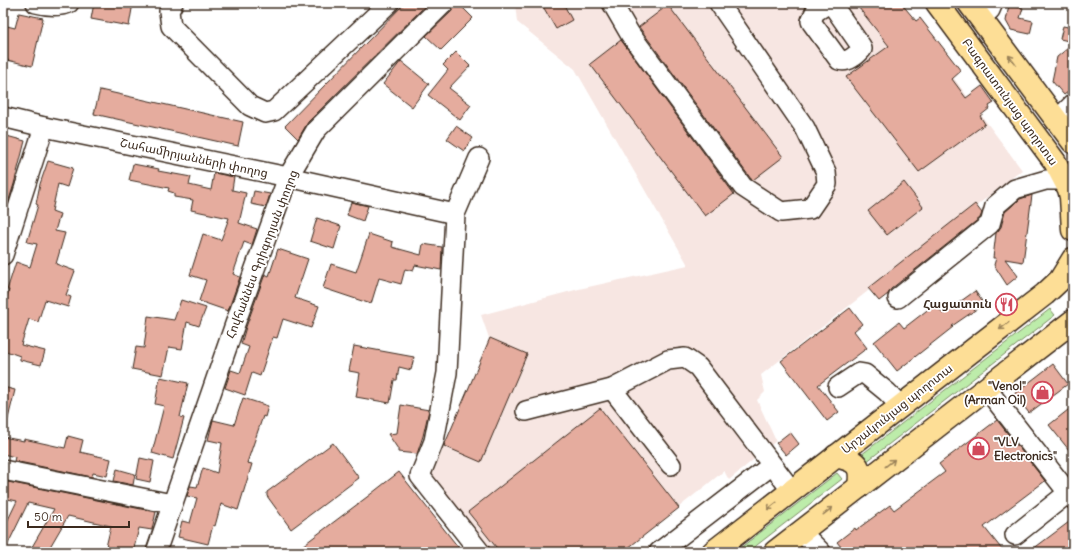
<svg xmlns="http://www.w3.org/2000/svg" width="1076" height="555" font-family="Delius,'Noto Sans Armenian',sans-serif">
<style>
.built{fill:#f7e6e2}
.green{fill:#bdecaa;stroke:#7c8b64}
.building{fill:#e5ac9e;stroke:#3b2a1e}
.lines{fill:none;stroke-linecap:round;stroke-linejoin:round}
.minor-casing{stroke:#3b2a1e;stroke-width:22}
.major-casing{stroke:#3b2a1e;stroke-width:25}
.minor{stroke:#fff;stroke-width:19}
.major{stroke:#fdde96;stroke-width:22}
.oneway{stroke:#9c845a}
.labels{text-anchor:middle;stroke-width:3.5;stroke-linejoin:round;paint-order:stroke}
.street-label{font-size:12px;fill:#3b2a1e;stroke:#fff}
.poi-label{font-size:12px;font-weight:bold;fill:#3b2a1e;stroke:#fff;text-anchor:end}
</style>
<rect width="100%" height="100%" fill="#fff"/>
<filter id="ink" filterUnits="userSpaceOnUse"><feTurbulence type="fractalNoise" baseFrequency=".025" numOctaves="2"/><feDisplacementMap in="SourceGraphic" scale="8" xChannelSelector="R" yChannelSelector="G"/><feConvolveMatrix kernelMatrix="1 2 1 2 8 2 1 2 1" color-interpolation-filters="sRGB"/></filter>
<g filter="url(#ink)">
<polygon class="built" points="515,3 898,3 1022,170 761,375 765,392 757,400 776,441 729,480 724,471 623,552 490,552 432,476 444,446 489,338 481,315 579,289 688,265 575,69 517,22"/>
<g class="green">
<polygon points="1050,309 1055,315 866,462 861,455"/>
<polygon points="837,473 842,479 748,552 735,552"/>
</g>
<g class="building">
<polygon points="94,3 133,3 129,26 91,19"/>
<polygon points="405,3 428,3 308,122 298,139 285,126"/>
<polygon points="455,3 458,3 473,18 441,50 426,36 452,11 454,6"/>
<polygon points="541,3 563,3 572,20 556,29"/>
<polygon points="855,3 901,3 916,21 920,18 961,71 952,79 966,98 982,86 994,103 989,106 990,108 980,116 985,124 919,172 846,77 889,46"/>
<polygon points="668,5 783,157 753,180 751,179 639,27"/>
<polygon points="1009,5 1023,8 1020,18 1033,21 1030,34 1011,30 1006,21"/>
<polygon points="19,13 43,18 32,66 3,59 3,25 15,28"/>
<polygon points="1063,26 1073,28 1073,42 1060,39"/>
<polygon points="621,40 734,194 705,216 590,64"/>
<polygon points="1073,44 1073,88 1064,95 1052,81 1057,57"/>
<polygon points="456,52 470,66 449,88 471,105 460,120 428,95 448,70 443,65"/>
<polygon points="401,61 429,84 412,107 383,84"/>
<polygon points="100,90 243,122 238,146 94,114"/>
<polygon points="456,126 473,138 464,151 447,139"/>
<polygon points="3,135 25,141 14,184 3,219"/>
<polygon points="48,161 73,168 67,187 58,184 52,211 60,214 55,231 65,233 56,264 75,271 66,295 71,297 68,307 45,300 38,322 29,319 21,345 45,351 41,365 20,360 20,356 3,350 3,307 9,290 7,290 16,262 30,267 37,244 27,242 38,205 36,204 40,184"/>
<polygon points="133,164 159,169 158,171 191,177 189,185 211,190 214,173 234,177 232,190 246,193 239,223 257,229 252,245 244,242 233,274 240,277 228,311 199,301 206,280 190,275 203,234 221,240 229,218 191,210 193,200 174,197 174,193 168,191 169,188 129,180"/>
<polygon points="904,182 923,207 887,235 868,211"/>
<polygon points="254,191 270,194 266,207 251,204"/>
<polygon points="1032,195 1023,262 1005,259 1018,276 1007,285 994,265 996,258 993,258 996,233 1001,227 1005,212 1020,199"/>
<polygon points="351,202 368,206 363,221 347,215"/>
<polygon points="975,204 982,213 980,218 891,289 888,294 879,301 868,288"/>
<polygon points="317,218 341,226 334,249 310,241"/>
<polygon points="369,234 393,242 392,247 421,255 423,244 442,247 441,270 415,265 413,271 405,269 401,284 379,278 371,304 323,288 331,264 356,272"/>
<polygon points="278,249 308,259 295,298 319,306 311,328 283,319 277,338 273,337 260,376 252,373 245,395 225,388 231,370 240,373 249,347 241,344 246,327 265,274 269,276"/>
<polygon points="975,291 984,304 952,326 953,327 897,371 874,342 899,322 904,328 935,304 943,314"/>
<polygon points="181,300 206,308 199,326 187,322 182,349 169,347 163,375 132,369 136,347 144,348 148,316 174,320"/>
<polygon points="850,308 862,324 854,331 867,348 818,385 839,412 827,421 781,361"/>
<polygon points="490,338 527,354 481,462 444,446"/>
<polygon points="354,346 414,357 411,370 399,367 397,380 394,380 390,403 356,397 360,373 349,371"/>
<polygon points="1053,364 1068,384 1029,413 1014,394"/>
<polygon points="160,377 188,383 180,417 184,418 173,459 152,453 164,406 155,404"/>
<polygon points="3,387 15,390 7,423 3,422"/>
<polygon points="243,398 268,406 265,417 263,416 247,463 252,464 238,510 221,504 215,526 213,525 208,544 178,537 182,521 190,523 197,498 187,496 190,486 197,487 203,468 217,473 222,443 208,440 213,420 234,425"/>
<polygon points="401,405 429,410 423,436 417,454 398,452 398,449 388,434 397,433"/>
<polygon points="1073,406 1073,455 1049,425"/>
<polygon points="600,408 679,508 623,552 500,552 468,512"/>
<polygon points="997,420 1045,481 984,527 1004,552 845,552 837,542 855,528 856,530 890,505 894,510 945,472 939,464"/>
<polygon points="790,432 799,444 786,455 776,443"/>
<polygon points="68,436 83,440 80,452 111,459 107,476 93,473 92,477 14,461 15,457 3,454 3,437 24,441 24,439 65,448"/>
<polygon points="333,443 359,478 291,529 267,496 267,492"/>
<polygon points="140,458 154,461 150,482 136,479"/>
<polygon points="117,469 135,474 133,485 114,481"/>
<polygon points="399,472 462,552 294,552 367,497"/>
<polygon points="3,481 156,512 152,529 152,530 139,528 133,552 127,552 106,547 111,526 68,516 47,552 29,552 54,509 28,503 4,552 3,552 3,530 17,501 3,498"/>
<polygon points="1073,519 1073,552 1029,552"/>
</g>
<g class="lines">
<defs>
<g id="minor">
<path d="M36,3C47,6 58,7 69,3"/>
<polyline points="173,3 169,11 171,26 250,106 265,113 274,111 389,3"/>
<polyline points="612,3 630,34 743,187 781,212 810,209 827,184 826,172 805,128 719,3"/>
<path d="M829,3L815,12L811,21L812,23L839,60C847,63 856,56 862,49L861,46L831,3"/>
<polyline points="980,19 990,10 993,3"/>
<polyline points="3,117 44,127 288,177 455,214"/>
<polyline points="1057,120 1073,104"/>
<polyline points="479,158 455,214 447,373 434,441 420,476 480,552"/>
<polyline points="3,255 44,127"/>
<polyline points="898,298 990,224 995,206 1015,189 1046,180 1064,180"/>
<polyline points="838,387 859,373 865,374 887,392 901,406"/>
<polyline points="986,388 1073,499"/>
<polyline points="612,389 671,465"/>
<polyline points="526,411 612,389 668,360 685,358 698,367 792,491"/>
<polyline points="3,470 172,504"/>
<polyline points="801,532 821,552"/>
<polyline points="1015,535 1068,493"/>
<polyline points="156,552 235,324 288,177 316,130 444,3"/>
<polyline points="659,552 772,465"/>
</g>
<g id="major">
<polyline points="937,3 1055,162 1069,189 1071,197 1073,230"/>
<polyline points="969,3 1073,142"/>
<path d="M836,456C857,461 862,465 859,487"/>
<polyline points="713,552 1045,294 1060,280 1073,259"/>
<polyline points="775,552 1073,321"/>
</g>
</defs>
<use href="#minor" class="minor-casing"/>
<use href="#major" class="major-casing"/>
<use href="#minor" class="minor"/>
<use href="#major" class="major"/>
</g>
<defs><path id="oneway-shaft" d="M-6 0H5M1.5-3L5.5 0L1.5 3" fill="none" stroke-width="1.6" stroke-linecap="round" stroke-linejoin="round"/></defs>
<g class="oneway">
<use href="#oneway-shaft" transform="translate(1012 60) rotate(-127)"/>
<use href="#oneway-shaft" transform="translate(1004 326) rotate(142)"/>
<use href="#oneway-shaft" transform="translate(890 463) rotate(-38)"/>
<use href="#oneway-shaft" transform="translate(772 506) rotate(142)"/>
<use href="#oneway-shaft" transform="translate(828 511) rotate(-38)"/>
</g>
</g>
<defs>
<symbol id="restaurant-ring" viewBox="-11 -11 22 22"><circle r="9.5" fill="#fff" stroke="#d1495b" stroke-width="1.5"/><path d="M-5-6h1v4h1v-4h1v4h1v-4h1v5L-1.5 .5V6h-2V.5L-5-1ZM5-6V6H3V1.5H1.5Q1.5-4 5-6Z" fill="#d1495b"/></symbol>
<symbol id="shop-ring" viewBox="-11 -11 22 22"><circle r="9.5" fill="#fff" stroke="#d1495b" stroke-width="1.5"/><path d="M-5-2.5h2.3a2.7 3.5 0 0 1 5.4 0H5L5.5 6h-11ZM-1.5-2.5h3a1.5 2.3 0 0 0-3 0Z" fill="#d1495b"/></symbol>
</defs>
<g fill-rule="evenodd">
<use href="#restaurant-ring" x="994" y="292" width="25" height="25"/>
<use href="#shop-ring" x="1030" y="380" width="25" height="25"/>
<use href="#shop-ring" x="966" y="436" width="25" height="25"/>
</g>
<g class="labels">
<g class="street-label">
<text transform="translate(1010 102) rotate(54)" y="4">Բագրատունյաց պողոտա</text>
<text transform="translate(194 158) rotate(12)" y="4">Շահամիրյանների փողոց</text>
<text transform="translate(262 254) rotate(-69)" y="4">Հովհաննես Գրիգորյան փողոց</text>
<text transform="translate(897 409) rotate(-38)" y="4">Արշակունյաց պողոտա</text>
</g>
<g class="poi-label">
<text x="992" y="308">Հացատուն</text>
<text x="1026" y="390">"Venol"<tspan x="1026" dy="14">(Arman Oil)</tspan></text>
<text x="994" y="446" text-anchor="start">"VLV<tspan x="994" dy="14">Electronics"</tspan></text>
</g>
</g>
<rect width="1076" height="555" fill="none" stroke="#fff" stroke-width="16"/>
<rect x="8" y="8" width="1060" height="539" fill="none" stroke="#3b2a1e" stroke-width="1.5" filter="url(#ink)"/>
<path d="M28 521v6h101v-6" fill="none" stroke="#3b2a1e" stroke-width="2"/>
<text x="34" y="521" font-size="12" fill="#3b2a1e" stroke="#ffffff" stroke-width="3" paint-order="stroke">50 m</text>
</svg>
